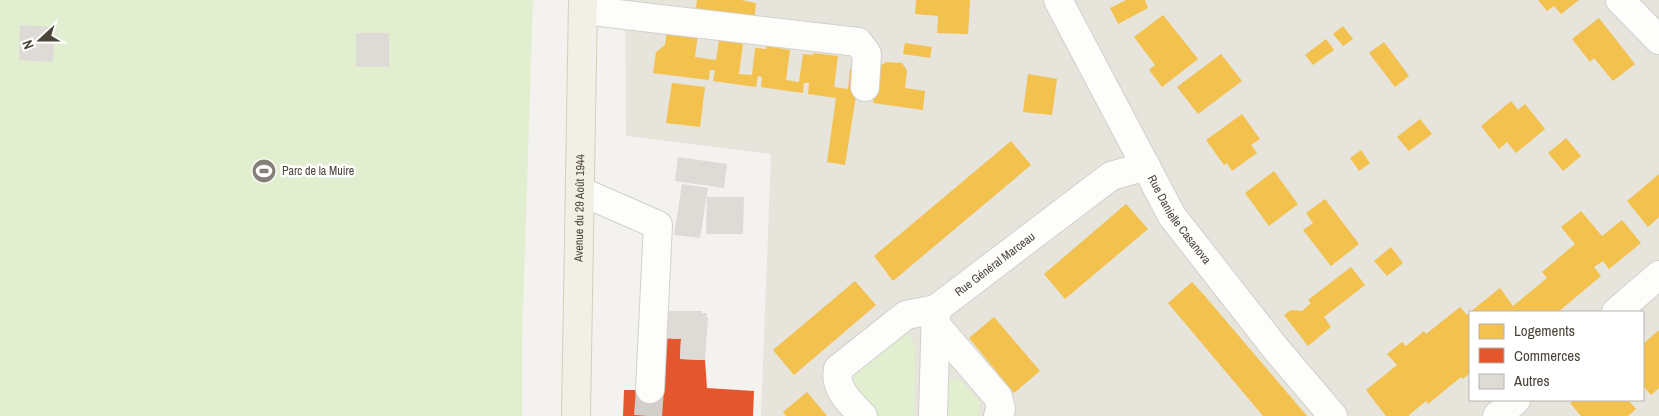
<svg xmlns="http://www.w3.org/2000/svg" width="1659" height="416" font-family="'Archivo Narrow',sans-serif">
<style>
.residential{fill:#e7e4dc;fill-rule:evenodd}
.green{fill:#e1eecf}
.homes{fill:#f2c14e}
.shops{fill:#e4572e}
.building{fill:#dedbd6}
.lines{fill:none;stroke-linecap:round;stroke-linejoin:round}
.minor-tunnel{stroke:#d2cfca;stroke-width:28;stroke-dasharray:28 14;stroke-linecap:butt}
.minor-casing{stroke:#d2d0cb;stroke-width:30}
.major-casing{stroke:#d6cebb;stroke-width:30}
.minor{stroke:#fdfdfc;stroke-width:28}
.major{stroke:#f2efe6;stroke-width:28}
.labels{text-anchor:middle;stroke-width:5;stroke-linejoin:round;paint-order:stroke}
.poi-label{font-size:12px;fill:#4b4439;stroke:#fff;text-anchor:start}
.street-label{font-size:12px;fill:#4b4439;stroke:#fff}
</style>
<rect width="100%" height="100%" fill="#f4f2ee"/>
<path class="residential" d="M625,0H1659V416H761L771,154L626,136ZM1470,312H1643V400H1470Z"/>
<g class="green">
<polygon points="0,0 533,0 522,342 522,416 0,416"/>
<polygon points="906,332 915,345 914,416 877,416 853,388 852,365"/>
<polygon points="951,378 961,380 980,402 978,416 944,416 944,385"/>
</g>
<g class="homes">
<polygon points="697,0 741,0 756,3 754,22 695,13"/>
<polygon points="916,0 970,0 968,34 937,33 938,16 915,14"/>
<polygon points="1126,0 1145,0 1148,8 1118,24 1110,8"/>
<polygon points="1538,0 1579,0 1561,14 1554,6 1547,11"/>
<polygon points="1163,15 1198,59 1162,87 1149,70 1155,65 1134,37"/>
<polygon points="1599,18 1635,64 1613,81 1594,58 1590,62 1572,39"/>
<polygon points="1343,26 1353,39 1343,46 1333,34"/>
<polygon points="667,30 698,34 695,57 716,60 719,40 743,43 739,74 752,75 755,48 766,49 766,46 790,50 786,80 799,82 803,54 813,55 813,53 838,56 834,87 848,89 850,69 860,70 845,165 827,162 836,98 808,94 809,83 804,83 803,93 761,87 762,77 758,76 756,87 713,81 715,70 710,70 709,80 653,73 656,52 665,45"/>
<polygon points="1326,39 1334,50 1313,65 1305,55"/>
<polygon points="1384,42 1409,76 1395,87 1369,53"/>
<polygon points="905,43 932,47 930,58 903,54"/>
<polygon points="1221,54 1242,81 1198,114 1177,87"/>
<polygon points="886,62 902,63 907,70 905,88 925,91 923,110 873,103 880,66"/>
<polygon points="1028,74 1057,79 1052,115 1023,112"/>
<polygon points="672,83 705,87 700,127 666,123"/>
<polygon points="1511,101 1518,110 1525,104 1545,129 1516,153 1507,142 1499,149 1481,126"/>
<polygon points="1242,114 1260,139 1251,145 1257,153 1232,171 1227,163 1224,165 1206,140"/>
<polygon points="1420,119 1432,134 1409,151 1397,137"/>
<polygon points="1566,138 1581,156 1563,171 1548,153"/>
<polygon points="1011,141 1031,165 893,281 874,256"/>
<polygon points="1361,150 1370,163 1359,171 1350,158"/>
<polygon points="1274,171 1298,204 1269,226 1245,193"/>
<polygon points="1659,174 1659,217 1648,227 1627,201"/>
<polygon points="1325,199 1359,244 1331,266 1303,230 1313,223 1306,213"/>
<polygon points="1126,204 1148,229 1065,299 1044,274"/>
<polygon points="1581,211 1602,236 1622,220 1641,243 1609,269 1603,261 1594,267 1601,276 1558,312 1470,312 1500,288 1513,306 1547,278 1542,272 1575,244 1561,227"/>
<polygon points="1391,247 1403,263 1387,276 1374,261"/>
<polygon points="1351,267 1365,285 1324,317 1331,327 1308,346 1284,315 1291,310 1302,311 1311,303 1308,300"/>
<polygon points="855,281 876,305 794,375 773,350"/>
<polygon points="1192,282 1204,295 1307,416 1263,416 1168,303"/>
<polygon points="1460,307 1467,315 1470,312 1470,373 1463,379 1461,377 1428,404 1426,401 1409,415 1410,416 1386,416 1366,390 1397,365 1387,354 1402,342 1406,346 1424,331 1426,334"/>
<polygon points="994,317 1040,371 1014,393 969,338"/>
<polygon points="1659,330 1659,388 1651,395 1643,386 1643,344"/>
<polygon points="807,392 827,416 786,416 783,412"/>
<polygon points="1574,400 1628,400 1636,409 1628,416 1581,416 1570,403"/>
</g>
<polygon class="shops" points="665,338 681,339 680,359 705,360 707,388 754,391 753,416 623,416 624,390 664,390"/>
<g class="building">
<polygon points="20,25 55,27 53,62 19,60"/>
<rect x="356" y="33" width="33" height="34"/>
<polygon points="678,157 727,164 724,188 675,181"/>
<polygon points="682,184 708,188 700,238 674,235"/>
<polygon points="707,197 744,197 743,234 706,234"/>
<polygon points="670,311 702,311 702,313 707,313 706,317 708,317 705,360 680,359 681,339 659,338 659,312 670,312"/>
</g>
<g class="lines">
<polyline class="minor-tunnel" points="648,416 650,389"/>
<defs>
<g id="minor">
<path id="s1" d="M1058,0L1172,216L1276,349L1333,416"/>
<polyline points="1620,0 1659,40"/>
<polyline points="583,10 858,42 867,54 865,87"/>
<polyline points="580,191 658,225 650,389"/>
<polyline points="1616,312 1659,275"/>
<polyline points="935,324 998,397 1001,409 998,416"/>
<path d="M863,416C850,402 834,389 838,369L906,315L936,309"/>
<path id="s2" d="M933,416L936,309L1111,176L1146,166"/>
<polyline points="1497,416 1516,400"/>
</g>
<g id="major">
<path id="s3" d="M576,416L583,0"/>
</g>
</defs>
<use href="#minor" class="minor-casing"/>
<use href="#major" class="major-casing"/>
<use href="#minor" class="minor"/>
<use href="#major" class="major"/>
</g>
<defs>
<symbol id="stadium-disc" viewBox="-11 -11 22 22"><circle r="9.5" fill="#868178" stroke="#fff"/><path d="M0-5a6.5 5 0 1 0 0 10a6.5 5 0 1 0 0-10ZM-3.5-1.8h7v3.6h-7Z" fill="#fff"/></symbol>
</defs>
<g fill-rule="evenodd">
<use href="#stadium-disc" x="250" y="157" width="28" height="28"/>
</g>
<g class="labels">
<g class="poi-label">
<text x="282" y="175">Parc de la Muire</text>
</g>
<g class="street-label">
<text dy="4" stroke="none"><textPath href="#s3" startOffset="208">Avenue du 29 Août 1944</textPath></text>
<text dy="4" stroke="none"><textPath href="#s1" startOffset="251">Rue Danielle Casanova</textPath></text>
<text dy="4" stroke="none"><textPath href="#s2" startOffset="181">Rue Général Marceau</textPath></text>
</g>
</g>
<rect x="1469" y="311" width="175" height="90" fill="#ffffff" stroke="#b7b4b0"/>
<rect x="1479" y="324" width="25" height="15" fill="#f2c14e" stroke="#b7b4b0"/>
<text x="1514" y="336" font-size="15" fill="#4b4439">Logements</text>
<rect x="1479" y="348" width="25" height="15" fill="#e4572e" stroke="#b7b4b0"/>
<text x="1514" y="361" font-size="15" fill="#4b4439">Commerces</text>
<rect x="1479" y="374" width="25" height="15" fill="#dedbd6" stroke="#b7b4b0"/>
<text x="1514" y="386" font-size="15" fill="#4b4439">Autres</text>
<g transform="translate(40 40) rotate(249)" stroke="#ffffff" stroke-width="4" paint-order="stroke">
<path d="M0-4L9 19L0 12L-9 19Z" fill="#4b4439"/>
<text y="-8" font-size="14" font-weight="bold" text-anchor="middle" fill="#4b4439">N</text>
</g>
</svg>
